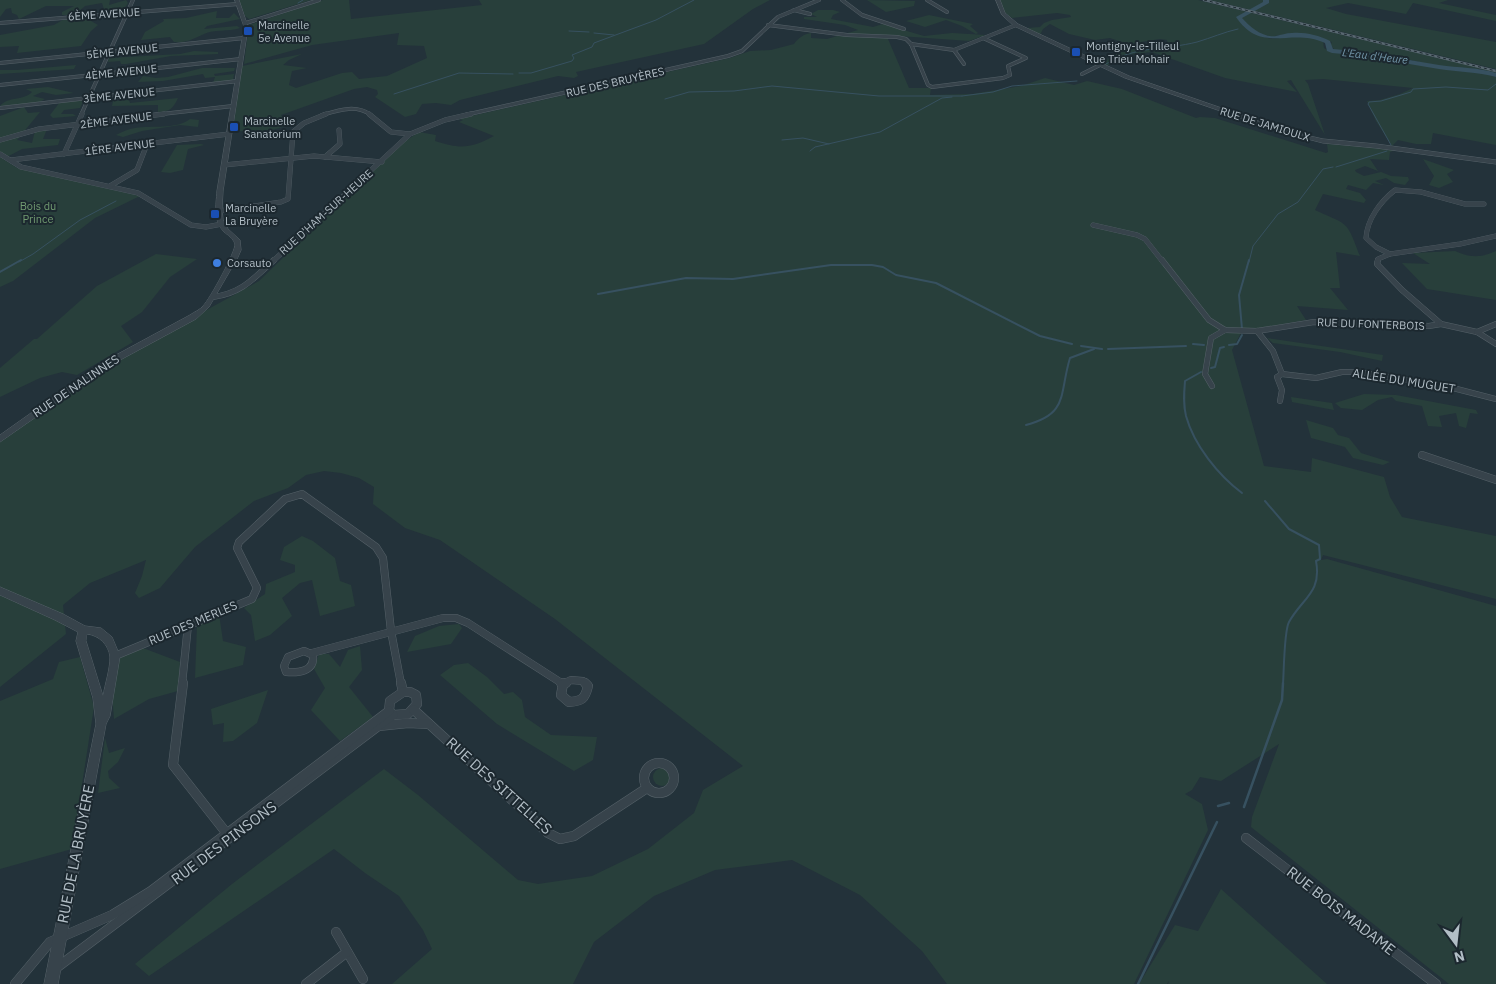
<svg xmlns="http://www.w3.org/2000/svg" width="1496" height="984" font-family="'IBM Plex Sans',sans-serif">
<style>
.green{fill:#283f3b}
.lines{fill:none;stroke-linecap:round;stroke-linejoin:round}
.stream-far2{stroke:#375160;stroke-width:1}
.stream-far1{stroke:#375160;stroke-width:2}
.stream{stroke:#375160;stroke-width:2.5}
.river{fill:#375160;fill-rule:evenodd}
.minor-far4-casing{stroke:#556168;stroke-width:4}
.minor-far3-casing{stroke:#556168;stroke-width:5}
.minor-far2-casing{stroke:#556168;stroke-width:6}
.minor-far1-casing{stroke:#556168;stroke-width:8}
.minor-casing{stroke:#556168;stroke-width:10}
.tertiary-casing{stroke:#556168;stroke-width:1}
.minor-far4{stroke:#37434b;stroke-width:3}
.minor-far3{stroke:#37434b;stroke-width:4.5}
.minor-far2{stroke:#37434b;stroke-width:5}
.minor-far1{stroke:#37434b;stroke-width:7}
.minor{stroke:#37434b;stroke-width:9}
.tertiary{fill:#37434b;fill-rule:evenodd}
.rail-casing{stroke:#596871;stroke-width:2.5}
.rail{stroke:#1c282f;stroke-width:1;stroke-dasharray:3;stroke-linecap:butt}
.transit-dot{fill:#1a4fb4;stroke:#1c282f;stroke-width:2}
.shop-dot{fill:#3f7fe0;stroke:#1c282f;stroke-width:2}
.labels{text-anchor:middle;stroke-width:4;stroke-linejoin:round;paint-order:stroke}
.far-street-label{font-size:11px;fill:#b2bec6;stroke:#1c282f}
.far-poi-label{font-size:11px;fill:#b2bec6;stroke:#1c282f;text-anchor:start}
.far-water-label{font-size:11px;font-style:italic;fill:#7396a9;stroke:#1c282f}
.far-park-label{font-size:11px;fill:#719b71;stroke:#1c282f}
.street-label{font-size:12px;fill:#b2bec6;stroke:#1c282f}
.near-street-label{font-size:15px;fill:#b2bec6;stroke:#1c282f}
</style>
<rect width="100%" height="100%" fill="#23323a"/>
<g class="green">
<path d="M0,0H110L109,5L126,0L128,3L123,11L105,12L102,3L85,6C77,13 74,15 62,15V12L74,6H46L19,19L17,15L12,13L11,8L6,9L0,17Z"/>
<polygon points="239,0 311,0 249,19 245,16"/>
<path d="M323,0H349L351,19L482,5L479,0H770L753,9L704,44L576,72L578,76L574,78L558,76L460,100L451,105L436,103L422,104L416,114L405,117L375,97L378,94L377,90L367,87L354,89L281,115L282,117L291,121C279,134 250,131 233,131L242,66L302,54L289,60L283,65L307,68L292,71L289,85L296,88L342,73L352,72L359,79L387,76L427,58L424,46L397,45L399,33L312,45L244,64L249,25Z"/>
<polygon points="867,0 915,1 914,6 886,12"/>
<path d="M1000,0H1198L1496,72V74L1479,69L1441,67L1392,56L1335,50L1330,45L1332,42L1307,35H1279L1272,37L1259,34C1272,43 1281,36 1294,36C1304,36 1314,38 1323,41L1324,48C1335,56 1362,54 1377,56C1394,58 1410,63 1427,66C1450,70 1473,69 1496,77V145L1433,133L1431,144H1416L1398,140L1392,146L1376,121L1367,101L1380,100L1400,94L1413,88L1323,79L1305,80L1308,84L1325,135L1291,80L1287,81L1297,92L1225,78L1152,52L1124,55L1107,66L1103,65C1115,46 1146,49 1165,46L1168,44L1167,40L1160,39L1128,44L1110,38L1095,40L1069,34L1050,24L1043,29L1040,35L1027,28L1040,27L1044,23L1052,20L1071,17L1070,15L1057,13L1012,18L1004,12Z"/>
<polygon points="1210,0 1448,0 1439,3 1496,15 1496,21 1413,3 1406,14 1348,3 1326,8 1346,14 1496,42 1496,69"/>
<path d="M818,10H833L840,12L833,15L831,19L873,27L883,24L924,36L952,33L986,35L969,41L899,36L888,39L909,88H931L930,95L972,94L1021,86L1045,78L1074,85L1087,81L1122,89L1196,118L1200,117L1215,118L1326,153L1328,152L1327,144L1395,150L1390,152L1389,160L1370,159L1378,171L1365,166L1355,170L1356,172L1364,176L1381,172L1391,176L1408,177L1409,180L1405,185L1394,183L1386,178L1375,181L1384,185L1373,183L1366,190L1348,185L1346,189L1360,193L1366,200L1364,203L1323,194L1315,210C1349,226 1346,219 1360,256L1336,252L1340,288H1330L1348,310L1297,306L1306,320L1242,331L1232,350L1264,466L1311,472L1312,458L1384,477L1390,497L1402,517L1496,536V599L1323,555L1321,560L1327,559L1496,606V984H1449L1251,827L1252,817L1279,744L1221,781L1200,777L1192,790L1185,794L1202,804L1208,830L1134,984H947L922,951L860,895L792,860L715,870L654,896L594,942L573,984H392L432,949L423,930L399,896L365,873L334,849L149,976L135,964L232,884L384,769L418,795L518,880L538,884L592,876L648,849L694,813L703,790L743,766L555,619L440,540L405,528L373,504L374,487L359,478L341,473L324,471L306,475L288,488L254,501L195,547L160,588L139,598L135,593L142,576L146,560L90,583L63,605L66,634L0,687V442L116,360L259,281L401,144L419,132L436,135L435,141C460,149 470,149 494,136L459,122L463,120L458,119L730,58L750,51L771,50L794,44C798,38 804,34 811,33V38L827,39L858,30L845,25L804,19V17H817L811,14Z"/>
<path d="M217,11L216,18H229L234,13L240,19L207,26L204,29L237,26L240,28C228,32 214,29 204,34C192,39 188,43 174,42L170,37L141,40L145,32L164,21L163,19L186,18Z"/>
<polygon points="929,15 973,24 970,26 978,33 976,34 962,26 946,20 925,27 906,21"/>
<polygon points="93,16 91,21 98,25 91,31 81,46 17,53 19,46 0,47 0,35 54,25 66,18"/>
<polygon points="194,51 218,52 218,54 171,56 126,64 121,64 120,61 108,62 109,58 180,54"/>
<polygon points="76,65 74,69 0,74 0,70 17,70"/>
<polygon points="202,68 235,68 234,71 214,74 215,76 234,74 233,81 213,83 215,77 205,78 203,74 163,81 138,82 143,76 156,78 168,77"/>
<path d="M48,87L74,93L56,95L42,92L33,96L45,99L38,103L0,106C8,96 24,101 32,92L26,89Z"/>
<path d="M178,98C173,109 169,112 158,112V105L112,106L113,101L129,100L130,103Z"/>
<polygon points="84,100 80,108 64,110 61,114 73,114 76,116 53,118 50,115 60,102"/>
<polygon points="24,107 28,113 40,112 17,140 32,143 35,131 47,129 43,139 60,139 58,145 22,149 3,159 17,168 140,196 95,218 13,281 0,287 0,116"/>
<path d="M190,119L199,120L198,127L180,125L142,131L123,137L116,135C122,132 128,129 135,128C152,125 175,130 190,119Z"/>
<polygon points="201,144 204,145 188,149 183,170 170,173 161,172 177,145"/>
<polygon points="1423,159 1454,170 1447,174 1453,182 1439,188 1429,185 1434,176"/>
<path d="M1455,251C1470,258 1481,258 1496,251V300L1427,289L1402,263L1430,264L1413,253Z"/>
<polygon points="156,254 197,259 170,277 142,312 121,326 133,342 77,375 62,372 40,378 0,397 0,368 34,339 37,339 97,286"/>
<polygon points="1267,338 1383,355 1382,361 1340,352 1273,343"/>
<polygon points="1364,394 1396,395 1476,410 1478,414 1470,413 1466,428 1459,426 1456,413 1439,416 1442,427 1428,426 1422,406 1396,401 1392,397 1378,400 1362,410 1341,408 1335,403"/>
<polygon points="1291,397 1332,403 1334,410 1292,402"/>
<polygon points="1306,420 1333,428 1338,435 1349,438 1361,453 1390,462 1383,465 1353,458 1345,447 1311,438"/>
<polygon points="302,536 313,541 335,558 340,581 351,585 355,606 320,616 312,580 300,583 282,598 292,616 270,635 255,641 251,615 244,608 265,594 266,584 295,572 295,565 280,560 284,547"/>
<polygon points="219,614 223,641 246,647 243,665 195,678 197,625"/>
<polygon points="459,624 462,628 451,644 407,652 415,636 439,626"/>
<polygon points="360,646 362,670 349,687 373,717 340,741 311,710 325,688 314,669 319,654 329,654 340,667 348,650"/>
<polygon points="143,648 180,662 178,691 149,699 114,719 112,694 119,658"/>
<polygon points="80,657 94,707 72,849 0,869 0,701 53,679 59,662"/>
<polygon points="468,663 487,677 504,694 513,692 522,700 525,717 551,735 597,737 593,760 574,771 497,724 440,675 454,665"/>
<polygon points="268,690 257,723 233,741 223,742 224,723 213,725 211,709"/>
<polygon points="105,738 109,753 125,748 118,762 108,771 109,778 120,788 98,793"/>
<circle cx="662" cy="777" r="9"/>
<polygon points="1221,889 1327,984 1168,984 1169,981 1167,984 1139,984 1175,925 1198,931"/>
</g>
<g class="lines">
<g class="stream-far2">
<polyline points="298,3 303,0"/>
<polyline points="569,31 589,32"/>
<polyline points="594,33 614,35"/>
<path d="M1106,64C1134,46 1166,50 1197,42C1211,38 1224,32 1238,29"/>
<polyline points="519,73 531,73 572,61 574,58 572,55 592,47 594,43 656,20 694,0"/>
<polyline points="394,94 459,73 513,74"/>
<polyline points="962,96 993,92 1012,86 1077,81"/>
<polyline points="665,99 689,92 734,91 772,86 879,96 962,96"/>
<polyline points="782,140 803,138 829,144"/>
<polyline points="1391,145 1368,104 1369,102 1381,101 1411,92 1413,89 1446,87 1488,90 1496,84"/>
<polyline points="810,151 815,147 880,132 942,98 952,97"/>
<polyline points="1336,167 1387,151"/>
<polyline points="19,262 33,254 80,220 116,201"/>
<polyline points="1249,262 1253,246 1278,214 1298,202 1323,169 1333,167"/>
</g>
<g class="stream-far1">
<polyline points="0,272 21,260"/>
<polyline points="598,294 686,278 733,279 831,265 872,265 883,267 896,275 936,283 1040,336 1072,344"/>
<polyline points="1242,329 1239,295 1249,260"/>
<polyline points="1193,344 1204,345"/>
<polyline points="1229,345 1237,344 1242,335"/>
<polyline points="1081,346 1102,349"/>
<polyline points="1108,349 1186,346"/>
<polyline points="1211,368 1215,367 1220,348 1224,347"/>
<path d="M1201,372L1185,381C1184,393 1183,404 1186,416C1194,445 1218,475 1242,493"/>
<path d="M1026,425C1069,414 1059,394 1070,358L1094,349"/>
<path d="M1265,501L1289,529L1319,545L1320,559L1316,561C1322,593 1302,598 1289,622C1284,631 1284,671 1283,684"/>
</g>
<g class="stream">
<polyline points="1218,806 1229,803"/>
<polyline points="1244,807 1282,700 1283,683"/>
<polyline points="1138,984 1217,822"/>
</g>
<path class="river" d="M1263,0H1269V3L1242,18C1250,27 1263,38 1276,36C1281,35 1286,33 1292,33C1305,32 1318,35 1330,41L1333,49C1369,52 1403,59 1439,65C1459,68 1477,67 1496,73V77C1477,72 1458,72 1439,69C1403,63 1368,56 1332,53L1327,51L1325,43C1290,27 1262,55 1236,17L1263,2Z"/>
<defs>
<g id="minor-far4">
<polyline points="842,0 862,15 904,29"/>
<polyline points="927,0 947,12"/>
<polyline points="794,10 810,14"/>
<polyline points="0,23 238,4"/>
<polyline points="246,23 319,0"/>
<polyline points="768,25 847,35 897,37 906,39 911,44"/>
<polyline points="911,44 928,85 932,87 1003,78 1010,75 1008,66 1026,58 983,38"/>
<polyline points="911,44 954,50 1016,25"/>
<polyline points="954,50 964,64"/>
<polyline points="0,63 244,38"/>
<polyline points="1082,74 1100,65"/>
<polyline points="0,85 241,59"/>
<polyline points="0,108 238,81"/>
<polyline points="81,115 133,0"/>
<polyline points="153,115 233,106"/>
<path d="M322,115C339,110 356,104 371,115"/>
<polyline points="465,115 728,56 742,51 778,17 819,0"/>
</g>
<g id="minor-far3">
<polyline points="369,114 391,132 410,134"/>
<polyline points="0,140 39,129 164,114"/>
<polyline points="0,154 21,167 138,193 191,225 206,227 222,224"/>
<polyline points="64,154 82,114"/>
<polyline points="325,157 340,144 339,130"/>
<polyline points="11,160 229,134"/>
<polyline points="224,165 314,156 382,162"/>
<polyline points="110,186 137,170 147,144"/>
<polyline points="219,211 281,202 288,199 293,132 304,123 326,114"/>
<polyline points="1093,225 1137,235 1145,239 1163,262"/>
<polyline points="1390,254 1460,244 1496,236"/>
<polyline points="272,262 410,134 445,120 471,114"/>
<path d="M1377,262L1378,259L1390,254L1376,247L1366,238C1367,219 1381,201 1395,190L1421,192L1465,204H1484"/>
</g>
<g id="minor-far2">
<polyline points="1162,260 1209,320 1225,330 1257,331 1314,322 1429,326 1441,324 1402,290 1377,264 1378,260"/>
<path d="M213,297C242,293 253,279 274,260"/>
<polyline points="1441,324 1477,332 1496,344"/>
<polyline points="1257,331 1273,351 1282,374 1277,377 1282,390 1280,401"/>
<polyline points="1477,332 1496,324"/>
<polyline points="1282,374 1316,378 1342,372 1358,372 1449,387 1496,399"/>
<polyline points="1212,386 1205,374 1211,338 1225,330"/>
</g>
<g id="minor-far1">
<polyline points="1422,455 1496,480"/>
<path d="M304,651L313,655C315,672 298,673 286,672L284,666L288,657Z"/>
<polyline points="312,653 443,618 456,618 468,623 563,684"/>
<polyline points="115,656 252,599 257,588 237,548 239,542 285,499 302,494 376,547 383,558 391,631 401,684"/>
<polyline points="182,684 188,625"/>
<polyline points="563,684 571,680 583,681 586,684"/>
</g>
<g id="minor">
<polyline points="183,683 173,765 228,835"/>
<polyline points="401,683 403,692"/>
<polyline points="561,683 563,684"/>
<path d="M566,683L563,684L561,695L569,702C582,701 585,699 588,686L585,683"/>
<polygon points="403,692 410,692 416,695 417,704 408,714 393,715 389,711 390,701"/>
<polyline points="414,710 548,833 560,839 574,836 647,788"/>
<polyline points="379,726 408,723 429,724"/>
<circle cx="659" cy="778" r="15"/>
<polyline points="1246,838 1436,984"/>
<polyline points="336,932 363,979"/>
<polyline points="55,969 393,715"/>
<polyline points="15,984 50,942 112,915 151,891 389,711"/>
<polyline points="306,984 347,952"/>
</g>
<g id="tertiary">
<path d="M235,0H239L248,27L223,191L222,209L223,220L228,229L240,240L241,250L238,257L209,307L196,319L109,366L0,442V435L103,362L190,315C194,312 200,310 203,306C210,299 236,251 235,244C233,238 228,235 224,232C213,220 216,206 217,191L244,27Z"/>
<polygon points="996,0 1000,0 1005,13 1018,24 1129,76 1288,131 1323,139 1376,144 1496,160 1496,164 1376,148 1323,143 1284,133 1125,78 1014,26 1002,15"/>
<path d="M0,587L63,614L85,626L101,628L112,637L120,656L110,716L106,724L58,984H44L96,724L93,698L76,641L78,632L55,620L0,595ZM87,634C99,635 109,645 110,657C110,670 105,684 103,696L86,641Z"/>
</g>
</defs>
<use href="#minor-far4" class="minor-far4-casing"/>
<use href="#minor-far3" class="minor-far3-casing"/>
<use href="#minor-far2" class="minor-far2-casing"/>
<use href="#minor-far1" class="minor-far1-casing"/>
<use href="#minor" class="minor-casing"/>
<use href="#tertiary" class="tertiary-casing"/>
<use href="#minor-far4" class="minor-far4"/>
<use href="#minor-far3" class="minor-far3"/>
<use href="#minor-far2" class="minor-far2"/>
<use href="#minor-far1" class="minor-far1"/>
<use href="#minor" class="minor"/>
<use href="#tertiary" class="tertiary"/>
<defs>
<polyline id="rail" points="1204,0 1496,71"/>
</defs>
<use href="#rail" class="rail-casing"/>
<use href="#rail" class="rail"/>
</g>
<g class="transit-dot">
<rect x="243" y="26" width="10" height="10" rx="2.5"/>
<rect x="1071" y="47" width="10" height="10" rx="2.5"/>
<rect x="229" y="122" width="10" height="10" rx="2.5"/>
<rect x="210" y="209" width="10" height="10" rx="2.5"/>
</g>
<circle class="shop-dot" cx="217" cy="263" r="5"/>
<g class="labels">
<g class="far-street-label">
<text transform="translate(104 14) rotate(-4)" y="4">6ÈME AVENUE</text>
<text transform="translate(122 51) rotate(-6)" y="4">5ÈME AVENUE</text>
<text transform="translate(121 72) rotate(-6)" y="4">4ÈME AVENUE</text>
<text transform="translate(615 82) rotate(-13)" y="4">RUE DES BRUYÈRES</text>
<text transform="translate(119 95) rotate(-6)" y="4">3ÈME AVENUE</text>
<text transform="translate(116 120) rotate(-7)" y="4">2ÈME AVENUE</text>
<text transform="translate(1265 124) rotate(17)" y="4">RUE DE JAMIOULX</text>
<text transform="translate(120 147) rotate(-7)" y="4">1ÈRE AVENUE</text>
<text transform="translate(326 212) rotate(-42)" y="4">RUE D'HAM-SUR-HEURE</text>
<text transform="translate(1371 324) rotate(2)" y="4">RUE DU FONTERBOIS</text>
</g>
<g class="far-poi-label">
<text x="258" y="29">Marcinelle<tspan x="258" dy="13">5e Avenue</tspan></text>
<text x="1086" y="50">Montigny-le-Tilleul<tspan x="1086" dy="13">Rue Trieu Mohair</tspan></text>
<text x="244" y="125">Marcinelle<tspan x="244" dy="13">Sanatorium</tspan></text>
<text x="225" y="212">Marcinelle<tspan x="225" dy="13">La Bruyère</tspan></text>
<text x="227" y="267">Corsauto</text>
</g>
<g class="far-water-label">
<text transform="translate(1375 56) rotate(7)" y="4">L'Eau d'Heure</text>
</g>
<g class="far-park-label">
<text x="38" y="210">Bois du<tspan x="38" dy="13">Prince</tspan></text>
</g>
<g class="street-label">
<text transform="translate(1404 381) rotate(9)" y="4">ALLÉE DU MUGUET</text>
<text transform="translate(76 386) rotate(-34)" y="4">RUE DE NALINNES</text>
<text transform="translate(193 623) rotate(-23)" y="4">RUE DES MERLES</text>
</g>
<g class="near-street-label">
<text transform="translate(499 786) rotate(42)" y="5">RUE DES SITTELLES</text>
<text transform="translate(224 843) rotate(-37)" y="5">RUE DES PINSONS</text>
<text transform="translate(76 854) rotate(-79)" y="5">RUE DE LA BRUYÈRE</text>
<text transform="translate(1341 911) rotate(38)" y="5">RUE BOIS MADAME</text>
</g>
</g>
<g transform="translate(1456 944) rotate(165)" stroke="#1c282f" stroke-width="4" paint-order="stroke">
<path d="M0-4L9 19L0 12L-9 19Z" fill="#b2bec6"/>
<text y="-8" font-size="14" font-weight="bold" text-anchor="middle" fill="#b2bec6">N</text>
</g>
</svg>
